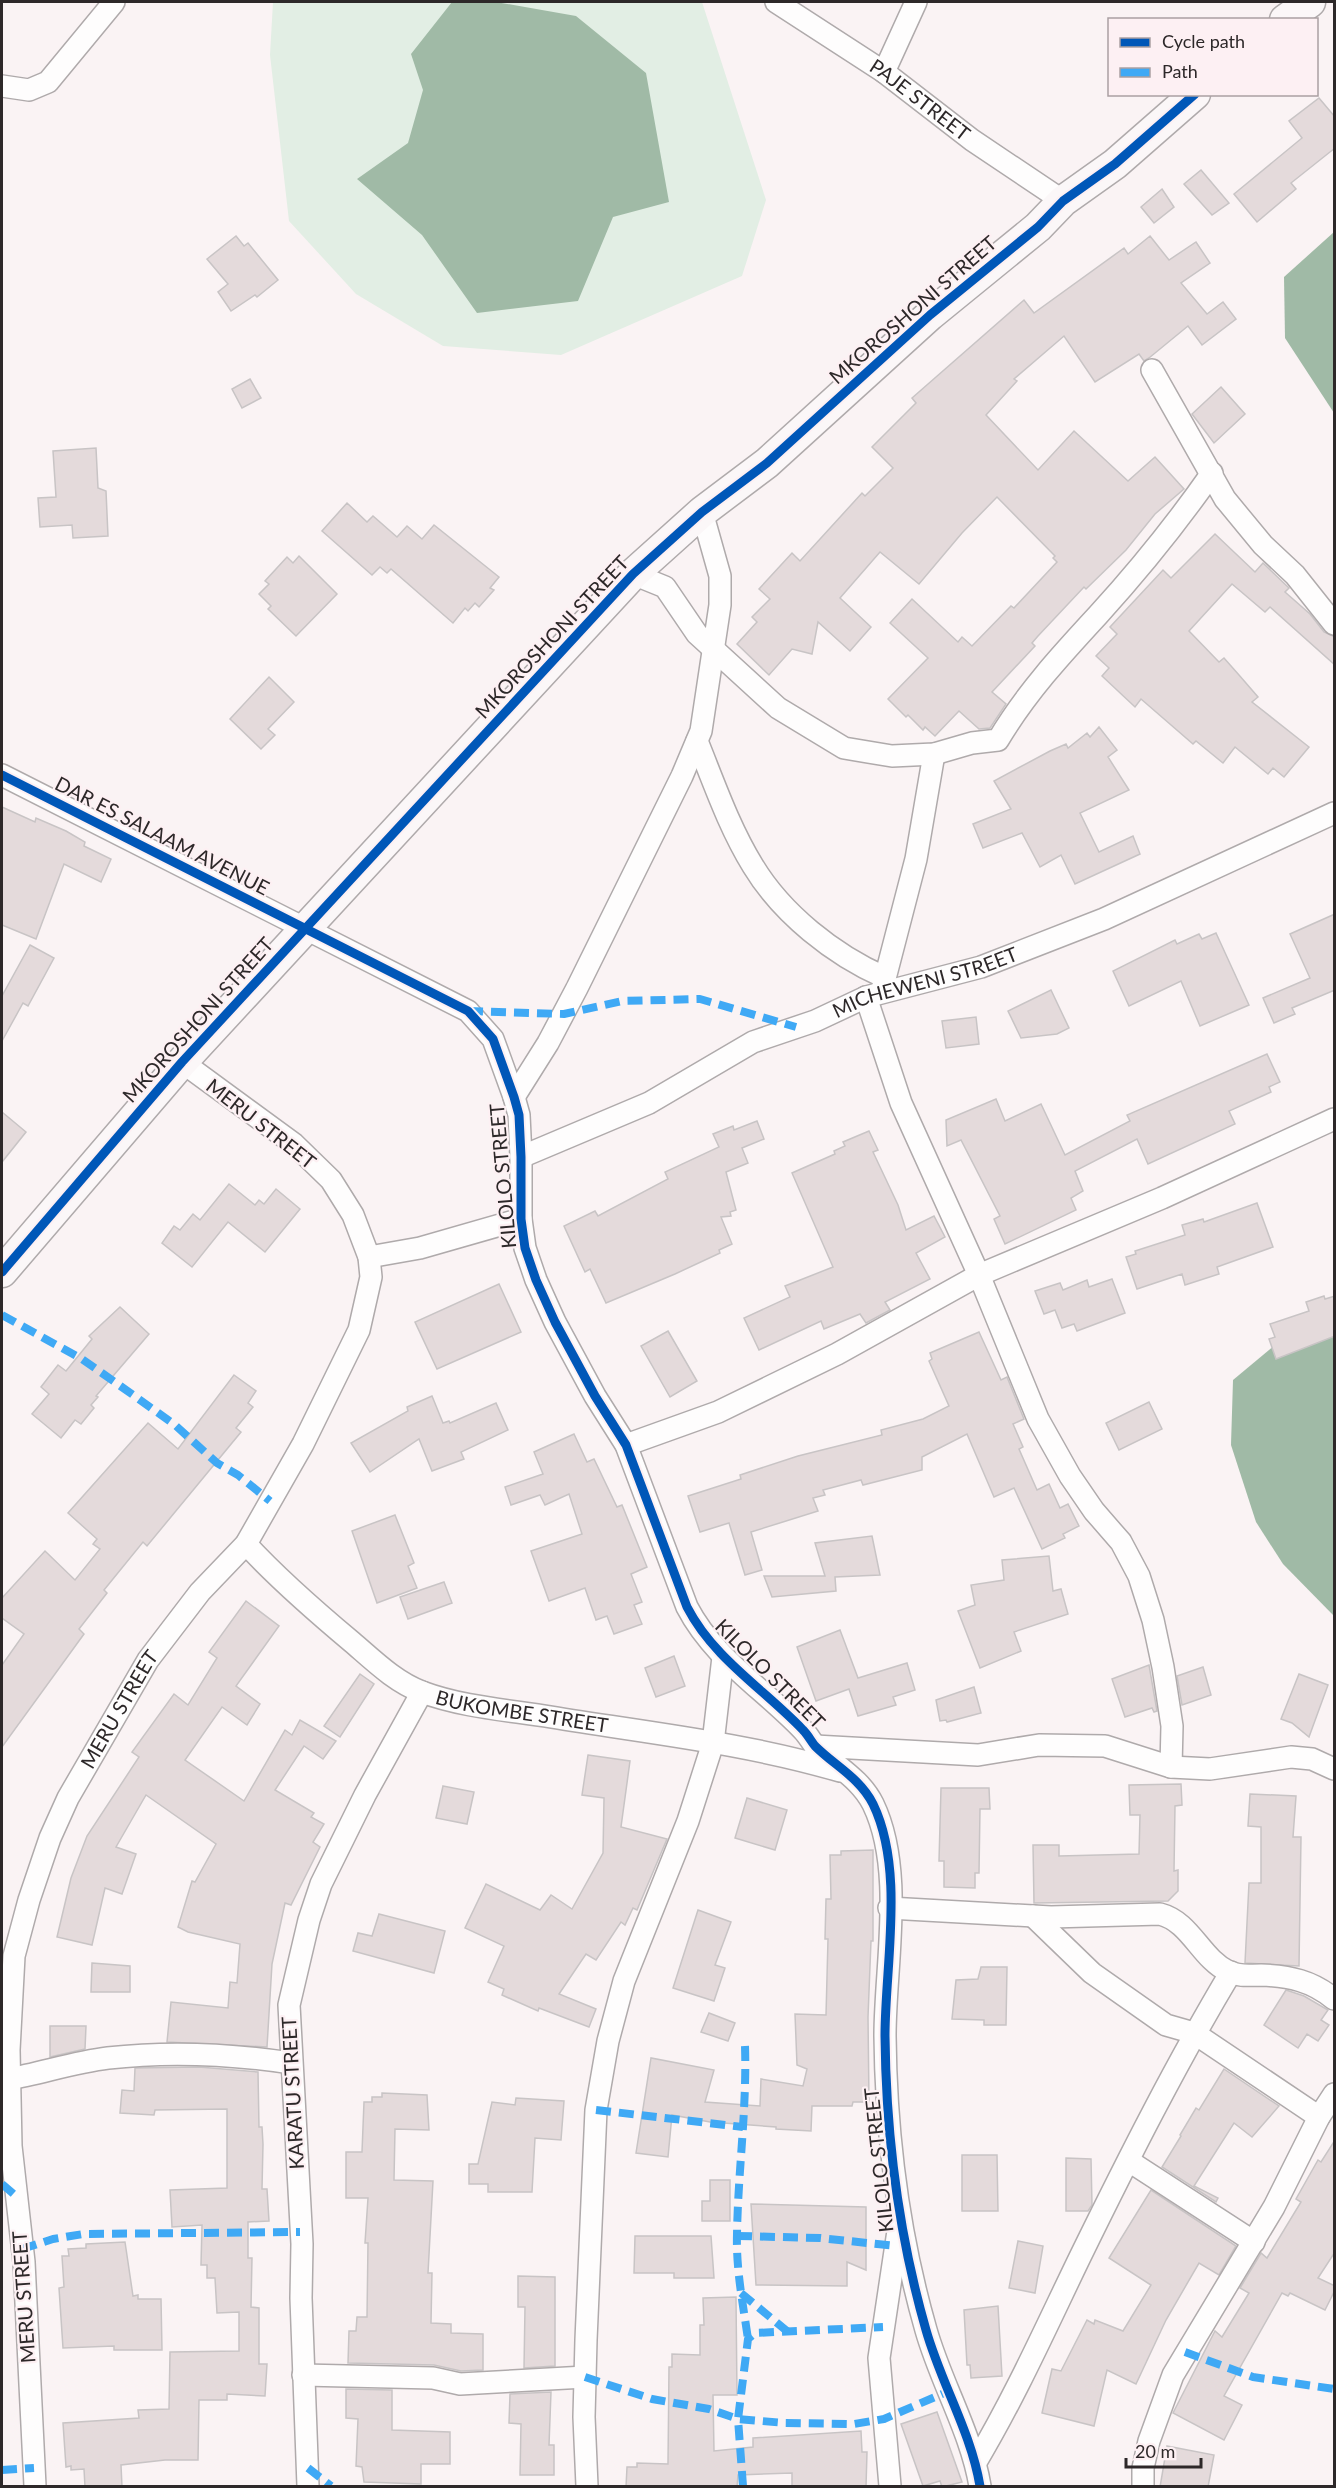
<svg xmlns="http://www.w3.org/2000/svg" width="1336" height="2488" font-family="Lato,sans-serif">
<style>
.green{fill:#e2eee4}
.water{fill:#a0baa6}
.building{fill:#e4dadb;stroke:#c8c4c5;stroke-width:1.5}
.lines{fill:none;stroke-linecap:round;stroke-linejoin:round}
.street-casing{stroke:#afaaab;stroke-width:24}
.secondary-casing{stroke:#afaaab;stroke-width:33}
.street{stroke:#fefdfd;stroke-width:21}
.secondary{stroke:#fbf7f8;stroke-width:30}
.quiet{stroke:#3fa9f5;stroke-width:8;stroke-dasharray:15 8;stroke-linecap:butt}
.cycleway-casing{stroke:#fdf0f3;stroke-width:13}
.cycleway{stroke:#0057b8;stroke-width:9}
.labels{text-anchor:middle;stroke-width:4.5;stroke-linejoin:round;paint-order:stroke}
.street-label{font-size:20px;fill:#2d2829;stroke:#fdf0f3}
</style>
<rect width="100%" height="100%" fill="#faf3f4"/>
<polygon class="green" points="273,2 702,2 766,200 742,276 561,355 443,346 356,294 289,221 270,55"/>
<g class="water">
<polygon points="452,2 496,2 576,16 646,73 669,202 613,217 578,301 477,313 422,235 357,179 408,143 423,90 411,54"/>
<polygon points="1334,232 1334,413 1285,338 1284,277"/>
<polygon points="1334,1325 1334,1616 1283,1564 1256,1522 1231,1445 1233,1380 1281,1340"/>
</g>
<g class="building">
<polygon points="1319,98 1335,117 1335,148 1291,183 1296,189 1257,222 1234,194 1302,138 1289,121"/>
<polygon points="1201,170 1229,203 1212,215 1184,184"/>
<polygon points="1162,189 1174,207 1154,223 1141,207"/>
<polygon points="236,236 244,246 248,243 278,280 257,297 255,295 231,311 218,292 228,284 207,259"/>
<polygon points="1150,236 1169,260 1196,242 1210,263 1181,283 1207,314 1223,302 1236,319 1202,345 1188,326 1149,358 1144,361 1139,354 1095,382 1064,336 1014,379 1017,381 986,415 1038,470 1074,431 1128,481 1155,457 1184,489 1155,514 1126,550 1086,589 1084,587 1038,636 1032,643 1035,646 992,692 1006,704 990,728 979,729 959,711 935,736 925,727 923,730 908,715 906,717 888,699 928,658 890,623 912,599 958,642 962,637 972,646 1011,606 1014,608 1057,562 1053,558 1055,556 997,497 962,533 919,584 880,552 840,598 871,627 850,651 818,622 812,654 792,649 769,675 737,644 757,622 752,617 770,599 759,589 792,553 800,561 862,493 865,496 893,468 872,447 916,403 912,398 1024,300 1034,313 1124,248 1128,254"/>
<polygon points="250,379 261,398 242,408 232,389"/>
<polygon points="1221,387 1245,414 1214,443 1192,414"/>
<polygon points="96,448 98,488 106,491 108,536 73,538 72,525 40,527 38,498 56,497 53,451"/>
<polygon points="347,503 367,522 373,516 397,537 407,526 422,539 434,525 499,577 490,588 494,590 479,607 475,603 468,611 465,608 453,623 391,569 387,573 380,567 372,575 322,531"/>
<polygon points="1215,534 1255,572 1263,563 1289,588 1285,592 1310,614 1324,632 1335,637 1335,665 1270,607 1265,612 1232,584 1189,631 1219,662 1224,658 1239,675 1258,697 1252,702 1309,747 1284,777 1273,768 1268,774 1235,747 1223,763 1196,741 1193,744 1141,699 1135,707 1102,676 1109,668 1096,656 1117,634 1110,627 1163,570 1171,578"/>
<polygon points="299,556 337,594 296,636 268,609 271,606 259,594 269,584 265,581 287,557 293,563"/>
<polygon points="269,677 294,702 268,729 275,735 261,749 230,719"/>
<polygon points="1099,727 1117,750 1108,757 1129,790 1080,813 1099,852 1133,836 1140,854 1075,884 1061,855 1040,867 1022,833 983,848 973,824 1011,809 994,781 1050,751 1066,744 1068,748 1087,733 1090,737"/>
<polygon points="2,807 35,822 36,818 66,831 85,842 84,846 111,859 101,882 64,864 36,939 2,925"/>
<polygon points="1335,914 1335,990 1292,1008 1295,1014 1274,1023 1263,998 1310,978 1290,934"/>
<polygon points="1216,933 1249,1005 1200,1026 1181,981 1129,1006 1113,971 1175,940 1177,944 1199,934 1202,939"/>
<polygon points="30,945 54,958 28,1006 23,1003 2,1041 2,996"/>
<polygon points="1051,990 1069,1028 1057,1034 1021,1038 1008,1011"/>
<polygon points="976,1017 979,1044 946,1048 942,1021"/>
<polygon points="1267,1054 1280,1082 1269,1087 1271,1092 1229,1111 1235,1124 1148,1164 1137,1139 1075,1171 1083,1191 1071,1198 1076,1210 1005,1244 994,1219 1000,1216 961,1140 947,1146 946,1120 996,1099 1005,1121 1041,1104 1065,1155 1130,1121 1127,1115"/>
<polygon points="2,1112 26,1132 2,1162"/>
<polygon points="757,1121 764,1139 742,1148 748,1163 726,1172 736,1210 730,1212 731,1216 721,1217 732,1244 719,1250 720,1253 675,1274 606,1303 590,1269 585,1272 564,1226 595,1211 598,1216 668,1179 665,1172 719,1147 713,1134 733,1126 734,1130"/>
<polygon points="869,1131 878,1150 873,1152 898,1205 906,1230 934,1216 945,1237 916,1253 930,1279 885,1302 890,1310 866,1323 860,1314 824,1329 821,1321 759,1350 744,1318 790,1297 785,1286 833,1267 792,1173 835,1154 834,1151 845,1146 843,1142"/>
<polygon points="229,1184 255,1205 259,1200 264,1204 276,1189 300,1209 265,1252 228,1222 192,1267 162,1243 174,1226 180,1230 193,1214 200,1220"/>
<polygon points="1257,1203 1273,1247 1217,1267 1219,1274 1185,1285 1182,1274 1137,1289 1126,1257 1136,1254 1135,1251 1185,1235 1182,1225 1203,1219 1204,1222"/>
<polygon points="1112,1279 1125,1313 1077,1331 1074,1324 1062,1328 1055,1310 1044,1314 1035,1291 1060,1283 1063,1290 1087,1280 1089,1287"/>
<polygon points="499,1284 521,1332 437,1369 415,1322"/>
<polygon points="1324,1296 1325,1299 1335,1296 1335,1336 1276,1359 1269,1339 1275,1337 1270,1324 1309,1311 1306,1302"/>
<polygon points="120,1307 149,1334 96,1396 98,1397 91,1405 94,1408 81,1424 75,1420 61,1438 32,1414 49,1394 41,1387 58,1365 66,1371 92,1339 89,1336"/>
<polygon points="668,1331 697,1381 670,1397 641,1346"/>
<polygon points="979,1332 1001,1380 1007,1377 1024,1419 1013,1424 1023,1447 1019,1449 1037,1490 1049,1484 1060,1508 1068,1504 1079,1526 1063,1534 1065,1538 1042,1549 1014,1488 994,1497 967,1434 922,1457 922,1470 863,1485 861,1480 823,1490 825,1495 813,1498 818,1511 751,1532 762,1570 745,1575 729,1523 700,1532 688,1496 741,1479 740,1475 798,1456 882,1435 881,1430 923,1419 949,1406 929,1361 932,1359 930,1353"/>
<polygon points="234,1375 256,1391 248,1403 253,1407 236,1428 241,1432 147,1546 143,1542 104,1590 107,1593 79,1629 84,1634 2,1747 2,1665 24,1634 2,1618 2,1598 45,1551 75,1580 100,1549 93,1544 97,1539 68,1513 148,1423 178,1449"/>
<polygon points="432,1396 443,1423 449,1421 450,1423 496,1403 508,1430 461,1452 464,1459 432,1471 419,1439 370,1472 351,1443 408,1411 407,1407"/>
<polygon points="1149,1402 1162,1429 1119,1450 1106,1423"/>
<polygon points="574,1434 587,1462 594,1459 617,1507 622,1505 647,1567 631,1574 642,1602 634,1605 642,1624 614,1634 607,1616 596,1620 585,1588 549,1601 531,1551 582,1534 569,1494 545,1505 540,1495 511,1505 505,1487 543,1474 534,1452"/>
<polygon points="395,1515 414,1563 408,1566 417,1588 377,1603 352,1531"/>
<polygon points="872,1536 880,1575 835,1577 836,1591 772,1597 764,1576 825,1576 815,1543"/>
<polygon points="1049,1556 1053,1591 1061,1589 1068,1614 1014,1632 1021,1651 980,1668 958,1611 975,1605 971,1585 1004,1580 1002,1560"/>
<polygon points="444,1582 452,1603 408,1619 400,1597"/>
<polygon points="246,1601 279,1626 236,1686 260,1704 247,1725 222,1707 185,1760 244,1801 285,1730 292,1735 300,1720 336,1741 323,1759 304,1746 275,1790 314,1813 311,1817 324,1824 313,1842 320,1847 291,1905 285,1903 272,1964 267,2047 167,2042 171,2002 228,2008 230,1982 237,1983 240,1944 188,1932 178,1927 192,1881 195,1882 216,1844 146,1795 116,1847 136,1854 122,1894 105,1888 92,1945 57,1937 71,1878 87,1836 139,1757 132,1752 174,1694 188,1705 217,1658 209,1652"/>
<polygon points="840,1630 858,1678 907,1663 915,1690 893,1697 896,1705 858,1716 849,1689 816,1701 797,1647"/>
<polygon points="674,1656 685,1686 656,1697 645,1668"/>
<polygon points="1149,1665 1157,1711 1154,1712 1152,1708 1125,1717 1112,1679"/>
<polygon points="1203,1667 1211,1695 1182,1705 1177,1676"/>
<polygon points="360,1674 374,1684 340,1737 324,1726"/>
<polygon points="1299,1674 1328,1685 1309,1737 1292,1723 1281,1719"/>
<polygon points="974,1687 981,1713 947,1722 946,1720 940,1721 936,1700"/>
<polygon points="588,1755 630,1761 621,1827 667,1839 637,1910 633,1908 625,1925 621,1922 596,1960 586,1954 559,1994 596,2009 589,2027 539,2008 538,2011 502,1995 504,1989 488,1982 504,1946 465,1928 486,1884 540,1910 551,1895 572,1909 603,1853 604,1798 582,1795"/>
<polygon points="1181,1784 1182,1805 1175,1806 1174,1871 1178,1870 1178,1891 1168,1901 1034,1903 1033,1845 1059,1845 1059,1856 1139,1854 1140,1815 1130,1815 1129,1785"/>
<polygon points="443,1786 474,1792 467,1824 436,1818"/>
<polygon points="941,1788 989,1788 990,1809 980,1809 979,1873 975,1873 975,1888 944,1887 944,1861 939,1861"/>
<polygon points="1250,1794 1296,1796 1293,1837 1301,1837 1299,1966 1245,1963 1249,1883 1261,1883 1261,1827 1248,1826"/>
<polygon points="747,1798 787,1810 775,1850 735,1838"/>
<polygon points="873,1850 873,1941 871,1941 868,2017 869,2102 853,2102 852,2106 812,2106 811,2131 776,2129 776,2127 710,2122 672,2115 668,2157 636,2153 651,2058 714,2070 705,2102 760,2106 761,2079 803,2086 807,2069 797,2065 795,2014 826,2015 828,1939 825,1939 826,1899 831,1899 830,1855 841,1855 841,1851"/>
<polygon points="698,1910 731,1922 715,1965 725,1968 714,2001 673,1988"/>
<polygon points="379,1914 445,1931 434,1973 353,1951 358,1933 372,1936"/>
<polygon points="92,1963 130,1966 130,1992 91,1992"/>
<polygon points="981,1967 1007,1967 1006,2025 984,2025 984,2020 952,2019 956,1980 978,1979"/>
<polygon points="1286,1990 1304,1996 1328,2010 1321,2020 1329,2025 1318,2041 1307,2034 1298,2048 1264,2025"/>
<polygon points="709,2013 735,2023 728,2041 701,2032"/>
<polygon points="50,2026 86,2026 85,2049 50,2057"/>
<polygon points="199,2067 258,2072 259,2127 262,2127 263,2144 262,2189 267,2189 269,2221 248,2222 248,2258 252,2258 251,2307 259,2308 259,2364 267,2364 265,2396 227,2394 227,2400 199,2400 198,2460 165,2460 121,2465 122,2487 85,2487 84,2469 71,2470 71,2466 66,2467 63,2423 139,2418 138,2410 169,2409 170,2352 239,2351 239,2312 217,2313 215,2278 207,2278 207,2265 201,2265 202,2225 172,2227 170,2190 227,2188 227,2109 155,2110 154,2115 120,2113 122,2090 134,2091 135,2068"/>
<polygon points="1224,2069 1279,2106 1252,2137 1234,2123 1194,2186 1218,2198 1216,2202 1162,2167 1181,2136 1180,2135 1196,2108 1199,2110"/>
<polygon points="382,2093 427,2095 429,2130 395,2129 394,2180 433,2181 428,2273 432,2273 431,2323 451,2324 451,2333 483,2334 483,2370 461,2371 434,2365 348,2363 349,2331 356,2331 357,2317 367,2317 368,2243 365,2243 368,2198 346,2198 346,2152 362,2152 364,2102 372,2102 372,2097 382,2097"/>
<polygon points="516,2098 564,2101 561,2140 535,2138 532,2192 488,2192 488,2184 469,2184 469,2164 478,2164 492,2102 515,2105"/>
<polygon points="1335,2140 1335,2252 1318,2278 1335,2286 1335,2290 1325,2310 1290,2293 1288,2296 1282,2293 1224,2396 1242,2405 1224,2440 1173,2413 1174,2411 1215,2331 1222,2337 1249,2293 1240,2288 1261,2253 1267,2258 1301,2202 1296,2199 1318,2160 1321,2162"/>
<polygon points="962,2155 997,2155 998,2211 962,2211"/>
<polygon points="1066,2158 1091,2159 1092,2205 1088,2211 1066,2211"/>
<polygon points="710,2180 730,2180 730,2221 702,2221 702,2201 710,2201"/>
<polygon points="1151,2190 1236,2246 1219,2275 1199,2263 1166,2320 1136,2384 1107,2370 1094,2426 1042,2413 1052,2369 1061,2371 1087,2320 1094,2324 1095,2320 1123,2331 1151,2285 1109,2258"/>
<polygon points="751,2204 866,2207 866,2270 847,2262 847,2286 756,2285"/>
<polygon points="635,2236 711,2236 714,2278 674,2278 674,2273 634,2273"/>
<polygon points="1018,2241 1043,2246 1035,2293 1009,2288"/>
<polygon points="125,2242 133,2296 138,2295 138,2299 161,2299 162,2350 114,2350 114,2346 63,2348 59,2288 64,2287 62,2256 69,2256 68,2249 86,2248 86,2244"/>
<polygon points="518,2276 555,2277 555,2366 524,2368 525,2307 518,2307"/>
<polygon points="736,2297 737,2395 713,2395 714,2451 753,2447 753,2438 861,2431 862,2452 867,2452 866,2487 792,2487 792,2473 738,2475 737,2487 626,2487 627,2467 637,2467 637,2463 668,2464 669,2367 672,2367 672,2354 700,2355 700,2325 704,2325 703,2298"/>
<polygon points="998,2306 1002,2376 971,2378 970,2365 967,2365 964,2310"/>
<polygon points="346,2389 392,2390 392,2430 450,2432 450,2464 421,2464 421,2484 364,2482 362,2467 356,2466 358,2419 346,2418"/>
<polygon points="551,2392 549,2445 554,2445 554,2475 520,2475 521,2424 509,2423 510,2394"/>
<polygon points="937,2412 962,2482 942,2487 940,2481 923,2486 901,2424"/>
<polygon points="1167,2446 1214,2455 1208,2487 1160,2487"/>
</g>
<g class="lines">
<defs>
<g id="street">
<path id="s1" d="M776,2L884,72L972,140L1063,201"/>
<polyline points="884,72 916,2"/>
<polyline points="2,86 29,90 48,82 114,2"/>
<polyline points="1152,370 1225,499 1263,545 1295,575 1334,624"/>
<path d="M633,574L665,587L697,634L778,708L844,748L892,756L934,754L972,743L998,740C1026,693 1061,655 1098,615C1139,570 1177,523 1212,473"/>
<path d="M697,741C714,783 729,827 753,866C782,914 834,955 884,977"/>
<path d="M2,775L468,1011L493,1039L514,1097L519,1115L521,1157V1219L525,1248L536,1280L555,1322L595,1396L626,1445L687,1607C714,1659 764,1689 803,1730C808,1735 811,1741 815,1746C835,1766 860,1778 873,1804C905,1870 885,1965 885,2036C886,2134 899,2236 926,2330C941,2383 971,2432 980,2486"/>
<polyline points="882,990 916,859 934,754"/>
<polyline points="866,997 901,1103 979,1275 1038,1419 1070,1476 1094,1511 1121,1542 1139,1576 1153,1620 1163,1667 1172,1726 1171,1767"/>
<polyline points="514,1097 548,1043 577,988 682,776 701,731 720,605 720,576 702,512"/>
<path id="s2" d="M521,1157L649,1103L753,1042L815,1021L866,997L981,967L1104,919L1334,813"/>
<polyline points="369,1257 420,1248 521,1219"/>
<polyline points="626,1445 718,1412 837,1354 979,1275 1162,1198 1334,1119"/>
<path id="s3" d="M246,1544C279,1580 315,1611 352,1642C373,1660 395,1682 422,1692C462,1707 508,1710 551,1717C648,1733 745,1743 840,1771"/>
<polyline points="815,1746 978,1755 1039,1745 1105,1746 1171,1767 1210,1769 1291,1757 1312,1759 1334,1769"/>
<path d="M889,1908L1051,1917L1160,1914C1191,1922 1200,1958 1229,1972C1241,1977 1249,1975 1261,1975C1290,1976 1312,1981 1334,1999"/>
<polyline points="1033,1916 1092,1973 1166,2025 1194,2033 1319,2117"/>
<path d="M9,2079C42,2073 75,2062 108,2058C169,2051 231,2054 291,2063"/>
<polyline points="1129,2161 1254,2242"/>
<polyline points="303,2375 433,2378 460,2384 585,2377"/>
<path d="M976,2462C1016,2395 1047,2325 1081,2255C1128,2159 1176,2064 1231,1972"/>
<path id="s4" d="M35,2486L24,2262L11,2146L9,2050L14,1956L29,1900L50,1838L68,1798L148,1660L200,1592L246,1544L303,1444L359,1330L371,1277L369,1257L353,1215L331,1180L294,1144L182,1062"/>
<polyline points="308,2486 301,2298 302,2244 289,2005 309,1920 321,1884 365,1795 422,1692"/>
<polyline points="587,2486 584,2417 586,2340 596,2110 608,2041 624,1981 688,1821 713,1743 723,1657"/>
<polyline points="890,2486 879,2358 898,2231"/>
<polyline points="1143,2486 1143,2468 1149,2441 1173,2375 1274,2207 1319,2117 1334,2094"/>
</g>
<g id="secondary">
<polyline points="1285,20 1310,2"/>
<polyline points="2,1272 182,1062 633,574 702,512 767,463 930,315 1038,227 1063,201 1115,164 1195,94"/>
</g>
</defs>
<use href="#street" class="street-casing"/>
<use href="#secondary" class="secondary-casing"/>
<use href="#street" class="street"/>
<use href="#secondary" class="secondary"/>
<g class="quiet">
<polyline points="468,1011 564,1014 622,1001 700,999 796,1027"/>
<polyline points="2,1315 82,1359 136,1397 175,1425 217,1463 238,1475 270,1501"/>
<path d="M745,2046C747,2109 738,2171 737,2234C736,2270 743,2304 748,2339"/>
<polyline points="596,2110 743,2127"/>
<polyline points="2,2184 17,2197"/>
<polyline points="737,2236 820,2238 896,2246"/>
<polyline points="22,2249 53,2239 83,2234 300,2232"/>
<polyline points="741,2293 788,2332"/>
<polyline points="1185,2352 1253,2377 1334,2389"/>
<polyline points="585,2377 652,2399 709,2409 738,2419 785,2423 854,2424 884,2419 949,2391"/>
<polyline points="308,2468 331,2486"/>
<polyline points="2,2470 34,2468"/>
<polyline points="743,2486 738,2419 748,2339 755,2333 883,2327"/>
</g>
<defs>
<g id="cycleway">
<path d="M2,775L468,1011L493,1039L514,1097L519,1115L521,1157V1219L525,1248L536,1280L555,1322L595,1396L626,1445L687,1607C714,1659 764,1689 803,1730C808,1735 811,1741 815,1746C835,1766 860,1778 873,1804C905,1870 885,1965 885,2036C886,2134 899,2236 926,2330C941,2383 971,2432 980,2486"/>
<polyline points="2,1272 182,1062 633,574 702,512 767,463 930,315 1038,227 1063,201 1115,164 1195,94"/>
</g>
</defs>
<use href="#cycleway" class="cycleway-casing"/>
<use href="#cycleway" class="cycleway"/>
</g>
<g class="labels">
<g class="street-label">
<text dy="7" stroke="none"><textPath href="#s1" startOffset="174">PAJE STREET</textPath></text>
<text transform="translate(913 310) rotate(-41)" y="7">MKOROSHONI STREET</text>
<text transform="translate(552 637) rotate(-47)" y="7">MKOROSHONI STREET</text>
<text transform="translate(162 836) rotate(27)" y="7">DAR ES SALAAM AVENUE</text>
<text dy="7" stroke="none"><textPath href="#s2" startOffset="442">MICHEWENI STREET</textPath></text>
<text transform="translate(198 1020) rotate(-48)" y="7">MKOROSHONI STREET</text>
<text transform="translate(261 1124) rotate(38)" y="7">MERU STREET</text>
<text transform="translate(503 1176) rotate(-95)" y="7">KILOLO STREET</text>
<text transform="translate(770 1674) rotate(45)" y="7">KILOLO STREET</text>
<text dy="7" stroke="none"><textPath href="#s4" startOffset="801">MERU STREET</textPath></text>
<text dy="7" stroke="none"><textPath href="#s3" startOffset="333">BUKOMBE STREET</textPath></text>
<text transform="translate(293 2093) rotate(-93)" y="7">KARATU STREET</text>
<text transform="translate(879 2160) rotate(-96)" y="7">KILOLO STREET</text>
<text transform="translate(24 2297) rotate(-94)" y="7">MERU STREET</text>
</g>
</g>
<rect width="1336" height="2488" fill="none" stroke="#2d2829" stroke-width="6"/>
<rect x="1108" y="18" width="210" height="78" fill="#fdf0f3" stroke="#aaa0a2" stroke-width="1.5"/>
<rect x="1120" y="38" width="30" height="9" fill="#0057b8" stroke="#aaa0a2" stroke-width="1.5"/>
<text x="1162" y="48" font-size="18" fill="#2d2829">Cycle path</text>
<rect x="1120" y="68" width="30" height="9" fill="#3fa9f5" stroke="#aaa0a2" stroke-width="1.5"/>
<text x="1162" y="78" font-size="18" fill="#2d2829">Path</text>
<path d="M1126 2458v9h75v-9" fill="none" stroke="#2d2829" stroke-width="3"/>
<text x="1135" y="2458" font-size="18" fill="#2d2829" stroke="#fdf0f3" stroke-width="4.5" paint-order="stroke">20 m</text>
</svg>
